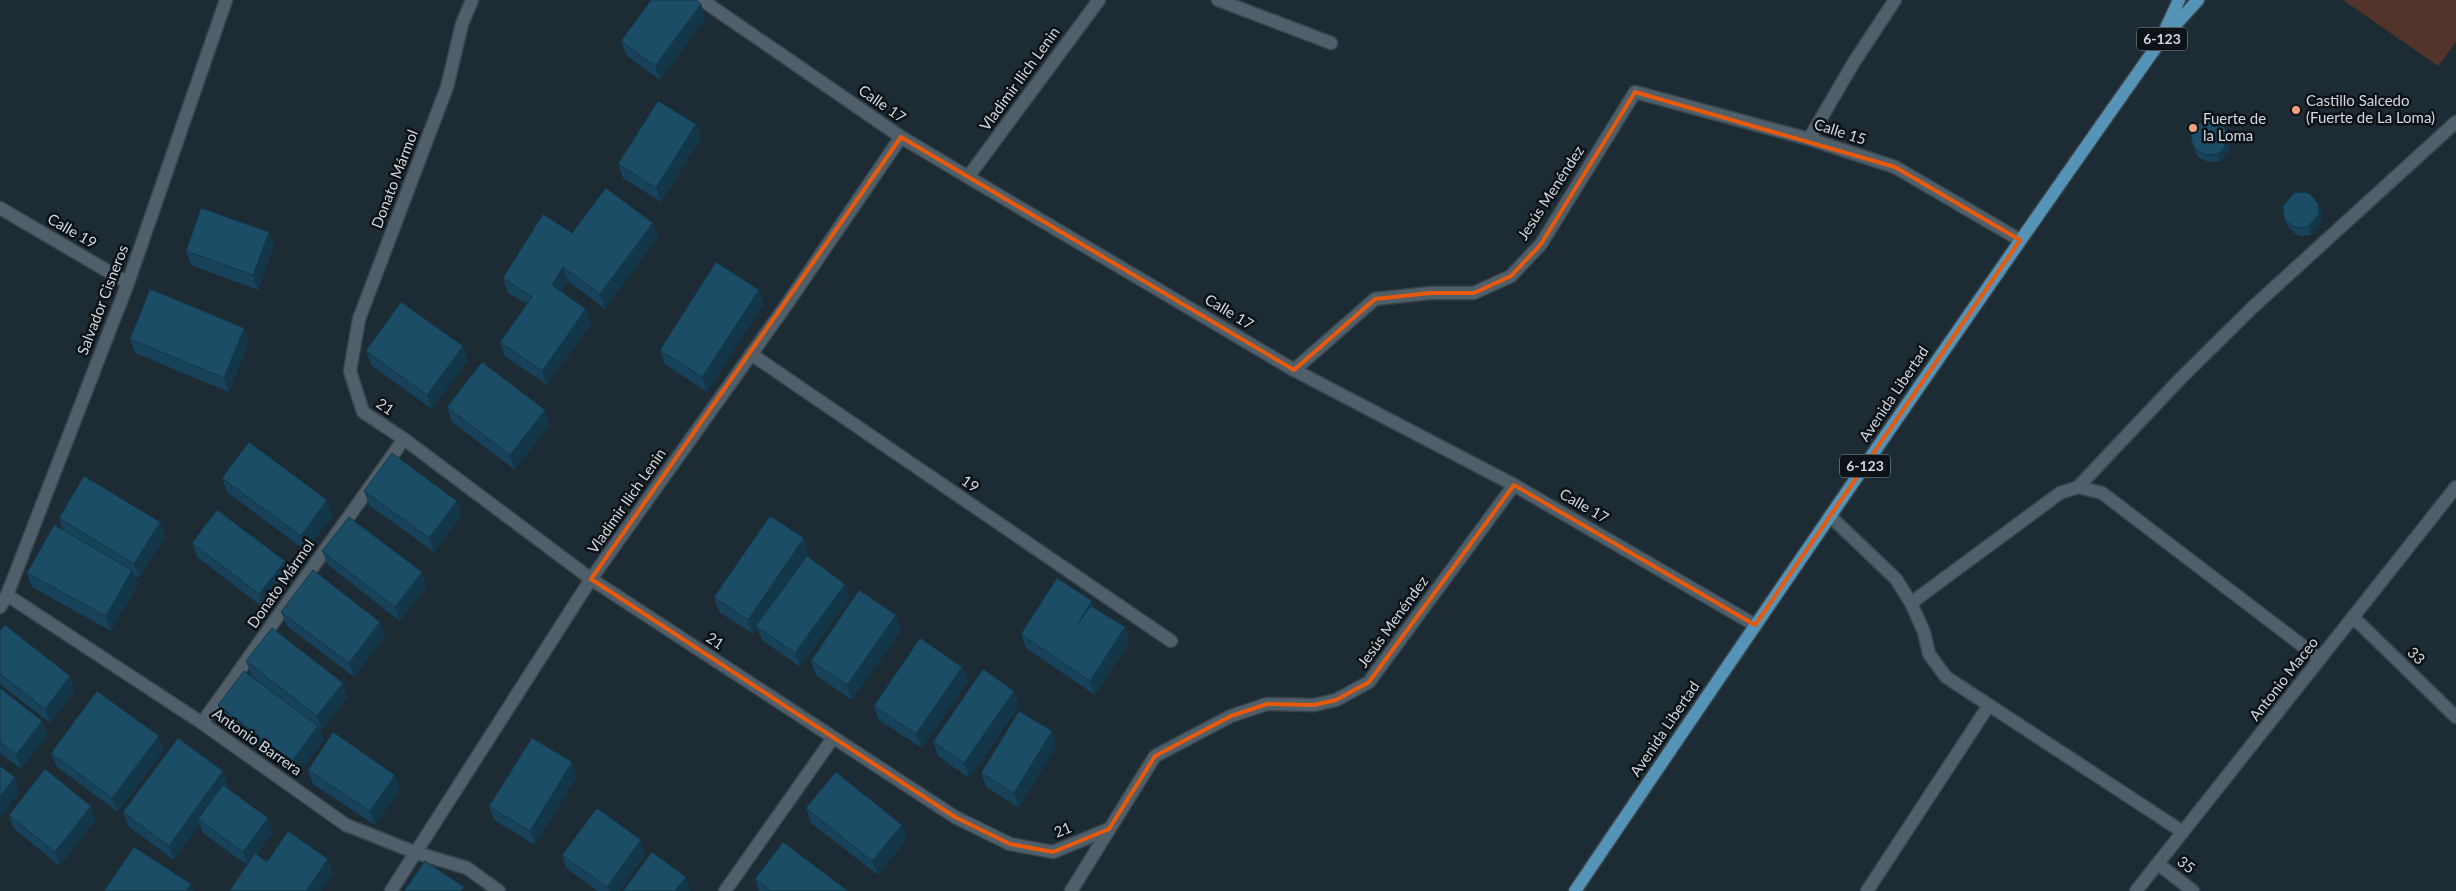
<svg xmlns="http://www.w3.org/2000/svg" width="2456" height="891" font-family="Lato,sans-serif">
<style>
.green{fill:#52342a}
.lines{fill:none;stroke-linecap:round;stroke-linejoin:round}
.lane-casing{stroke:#3a464e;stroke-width:15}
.street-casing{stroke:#3a464e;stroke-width:15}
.primary-casing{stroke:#3a464e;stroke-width:15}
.lane{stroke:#4f606a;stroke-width:12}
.street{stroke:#4f606a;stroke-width:12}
.primary{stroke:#5594b6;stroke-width:12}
.wall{fill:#174259}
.shaded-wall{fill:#133648}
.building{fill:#1b4d67;stroke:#133648}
.marked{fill:none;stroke:#e8590c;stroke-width:4;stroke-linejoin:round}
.poi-dot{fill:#f2a081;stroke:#0c1216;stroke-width:2}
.labels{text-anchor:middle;stroke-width:5;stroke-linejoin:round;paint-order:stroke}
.shield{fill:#0c1216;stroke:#959da3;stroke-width:1}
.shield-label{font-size:14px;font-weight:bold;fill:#d0d9df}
.street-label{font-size:15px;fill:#d0d9df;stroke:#0c1216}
.poi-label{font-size:15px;fill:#d0d9df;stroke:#0c1216;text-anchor:start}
</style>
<rect width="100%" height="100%" fill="#1c2b34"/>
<polygon class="green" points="2343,0 2456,0 2456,42 2438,66"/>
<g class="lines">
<defs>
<polyline id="lane" points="2078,487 2181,378 2253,307 2456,122"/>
<g id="street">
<polyline points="472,0 462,24 447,87 359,319 350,371 363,412 404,439 591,579 955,817 1010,844 1053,852 1109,829"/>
<polyline points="702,0 901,137 968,177 1294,370 1514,485 1755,625"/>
<polyline points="1218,0 1331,43"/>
<polyline points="1809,139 1854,62 1895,0"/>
<polyline points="968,177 1099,0"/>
<polyline points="0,208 128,283"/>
<polyline points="751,354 1171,641"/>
<polyline points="1294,370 1375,299 1430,293 1474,293 1511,276 1541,244 1635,92 1809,139 1895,167 2020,240"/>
<polyline points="1830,516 1896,579 1911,603 1924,632 1929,654 1946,677 2183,832"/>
<polyline points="7,595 202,723 346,825 417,853 467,868 499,891"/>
<polyline points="1911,603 2060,493 2078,487 2102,493 2320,659"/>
<polyline points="0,607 7,595 128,283 226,0"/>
<polyline points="2353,617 2456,717"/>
<polyline points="202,723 404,439"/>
<polyline points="2158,864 2193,891"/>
<polyline points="391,891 591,579 787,304 901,137"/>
<polyline points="725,891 833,738"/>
<polyline points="1071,891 1155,756 1231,716 1267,704 1314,705 1336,700 1369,682 1514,485"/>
<polyline points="1867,891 1989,705"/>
<polyline points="2136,891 2456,487"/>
</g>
<g id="primary">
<polyline points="2179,0 2159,43 2198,0"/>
<path d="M1575,891C1767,607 1961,323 2159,43"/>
</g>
</defs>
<use href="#lane" class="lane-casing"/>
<use href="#street" class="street-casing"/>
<use href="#primary" class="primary-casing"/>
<use href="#lane" class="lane"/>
<use href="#street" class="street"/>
<use href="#primary" class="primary"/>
</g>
<g class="wall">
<polygon points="706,18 660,80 626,55 621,41"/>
<polygon points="696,124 701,138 661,202 623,178 618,164"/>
<polygon points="2226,130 2229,137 2230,148 2225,158 2220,161 2208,162 2198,157 2195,152 2191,139"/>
<polygon points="2318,203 2321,210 2322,222 2311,235 2300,236 2294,233 2287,225 2284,218"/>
<polygon points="572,233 658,237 605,309 568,281 561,292 586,309 591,324 547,385 505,356 500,342 527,304 508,293 503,278"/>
<polygon points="274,246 258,290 191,265 186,251"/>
<polygon points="759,290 764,304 707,392 665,364 660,350"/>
<polygon points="130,339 249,342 229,392 135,353"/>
<polygon points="463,346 468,360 432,409 371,365 366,351"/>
<polygon points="447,407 545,410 550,424 515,470 452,422"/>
<polygon points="222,478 333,514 306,551 227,492"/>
<polygon points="364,491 457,501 462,515 434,552 369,505"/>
<polygon points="59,518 160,522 165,537 139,578 134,575 138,584 111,631 32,587 27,573 63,531"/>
<polygon points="192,543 290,576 264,608 197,557"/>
<polygon points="322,551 427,586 400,621 328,565"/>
<polygon points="809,553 799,566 850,598 800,667 762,640 757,628 753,634 719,612 714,597"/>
<polygon points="1095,609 1125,627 1130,641 1095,695 1026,648 1021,634"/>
<polygon points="281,612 380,622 385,636 354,677 287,626"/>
<polygon points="896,615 901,630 852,700 816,675 811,661"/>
<polygon points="0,631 75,690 50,723 0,684"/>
<polygon points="246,661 343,683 348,697 322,730 319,727 324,740 297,775 223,720 218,705 280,698 251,675"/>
<polygon points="962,667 968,681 922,748 879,720 874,706"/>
<polygon points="0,688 42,721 47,735 21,769 0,753"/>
<polygon points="1020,705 969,778 938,756 933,742"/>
<polygon points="1057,745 1019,808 986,787 981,773"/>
<polygon points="164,750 118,812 57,767 51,753"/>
<polygon points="308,770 400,789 375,825 313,784"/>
<polygon points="223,771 229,786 227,788 273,832 257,854 267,862 333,873 321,891 230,891 230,890 247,865 203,833 200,824 174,860 128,826 123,812"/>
<polygon points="577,776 535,845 494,820 489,806"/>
<polygon points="806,808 902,825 907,839 878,875 811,823"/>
<polygon points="9,815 96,820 60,866 14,829"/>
<polygon points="646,854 619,891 598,891 567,869 562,855"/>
<polygon points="755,879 848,891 759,891"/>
</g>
<g class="shaded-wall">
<polygon points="701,4 706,18 660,80 655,66"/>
<polygon points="696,124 701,138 661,202 656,188"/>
<polygon points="2226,130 2229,137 2230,148 2225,158 2220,161 2217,154"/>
<polygon points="2318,203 2321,210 2322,222 2311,235 2308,227"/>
<polygon points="653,223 658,237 605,309 600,294"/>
<polygon points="269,232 274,246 258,290 253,275"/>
<polygon points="563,267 568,281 557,299 552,285"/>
<polygon points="759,290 764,304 707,392 702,377"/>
<polygon points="586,309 591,324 547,385 542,371"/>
<polygon points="244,328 249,342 229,392 224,378"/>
<polygon points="463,346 468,360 432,409 427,395"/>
<polygon points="545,410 550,424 515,470 510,455"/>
<polygon points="327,500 333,514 306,551 301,536"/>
<polygon points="457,501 462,515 434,552 429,538"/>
<polygon points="160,522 165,537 139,578 134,564"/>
<polygon points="804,538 809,553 758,627 756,626 757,628 753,634 748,620"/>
<polygon points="285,561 290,576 264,608 259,594"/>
<polygon points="132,570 138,584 111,631 106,616"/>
<polygon points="422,572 427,586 400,621 395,607"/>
<polygon points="845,584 850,598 800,667 795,653"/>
<polygon points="1092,601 1097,615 1077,625"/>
<polygon points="896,615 901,630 852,700 847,685"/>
<polygon points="380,622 385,636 354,677 349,663"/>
<polygon points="1125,627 1130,641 1095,695 1090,681"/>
<polygon points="962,667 968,681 922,748 916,734"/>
<polygon points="70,676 75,690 50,723 45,709"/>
<polygon points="343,683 348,697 322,730 317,716"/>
<polygon points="1014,691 1020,705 969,778 964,763"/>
<polygon points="42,721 47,735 21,769 16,755"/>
<polygon points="318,726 324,740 297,775 292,761"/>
<polygon points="1052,731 1057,745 1019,808 1014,793"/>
<polygon points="159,736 164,750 118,812 112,798"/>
<polygon points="572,762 577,776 535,845 530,831"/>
<polygon points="223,771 229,786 202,822 198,819 200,824 174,860 169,846"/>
<polygon points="395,775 400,789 375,825 370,811"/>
<polygon points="15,777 20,791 0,818 0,797"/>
<polygon points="91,806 96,820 60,866 55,852"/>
<polygon points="268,818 273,832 248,866 243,852"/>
<polygon points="902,825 907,839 878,875 872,861"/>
<polygon points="641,840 646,854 619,891 609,891 607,887"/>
<polygon points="328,859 333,873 321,891 306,891"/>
<polygon points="686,877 691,891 675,891"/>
<polygon points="191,884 194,891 186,891"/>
</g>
<g class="building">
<polygon points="651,0 696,0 701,4 655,66 621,41"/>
<polygon points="658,101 696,124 656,188 618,164"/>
<polygon points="2207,119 2219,121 2226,130 2227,141 2222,151 2217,154 2206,155 2196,150 2193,145 2191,139 2193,128"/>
<polygon points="606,188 653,223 600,294 563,267 552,285 586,309 542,371 500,342 532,297 503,278 543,214 572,233"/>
<polygon points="2305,192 2310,194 2318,203 2319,214 2308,227 2297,228 2292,226 2284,218 2283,206 2294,193"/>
<polygon points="201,208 269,232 253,275 186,251"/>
<polygon points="716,262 759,290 702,377 660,350"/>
<polygon points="150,289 244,328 224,378 130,339"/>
<polygon points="401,302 463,346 427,395 366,351"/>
<polygon points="482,362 545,410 510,455 447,407"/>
<polygon points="249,442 327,500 301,536 222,478"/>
<polygon points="392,453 457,501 429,538 364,491"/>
<polygon points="84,476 160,522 134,564 59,518"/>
<polygon points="217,510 285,561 259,594 192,543"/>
<polygon points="770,516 804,538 748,620 714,597"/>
<polygon points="349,517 422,572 395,607 322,551"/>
<polygon points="54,525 132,570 106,616 27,573"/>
<polygon points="807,556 845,584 795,653 756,626"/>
<polygon points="313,570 380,622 349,663 281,612"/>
<polygon points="1057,578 1092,601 1077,625 1091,606 1125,627 1090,681 1021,634"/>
<polygon points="859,590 896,615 847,685 811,661"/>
<polygon points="5,625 70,676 45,709 0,674 0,631"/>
<polygon points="272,628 343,683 317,716 246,661"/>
<polygon points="920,638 962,667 916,734 874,706"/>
<polygon points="983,669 1014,691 964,763 933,742"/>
<polygon points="244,671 318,726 292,761 218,705"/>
<polygon points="0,688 42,721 16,755 0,742"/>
<polygon points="97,691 159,736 112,798 51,753"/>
<polygon points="1019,711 1052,731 1014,793 981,773"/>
<polygon points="333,732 395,775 370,811 308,770"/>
<polygon points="178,738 223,771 169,846 123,812"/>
<polygon points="532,738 572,762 530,831 489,806"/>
<polygon points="0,766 15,777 0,797"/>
<polygon points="45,769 91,806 55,852 9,815"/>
<polygon points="836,772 902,825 872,861 806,808"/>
<polygon points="223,785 268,818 243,852 198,819"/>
<polygon points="597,808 641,840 607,887 562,855"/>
<polygon points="288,831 328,859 306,891 231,891 230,890 255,853 267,862"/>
<polygon points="783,842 848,891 771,891 755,879"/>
<polygon points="134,847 191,884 186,891 104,891"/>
<polygon points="652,852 686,877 675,891 623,891"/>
<polygon points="425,861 464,887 461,891 404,891"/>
</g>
<path class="marked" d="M1635,92L1895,167L2020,240L1755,625L1514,485L1369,682L1336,700L1314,705L1267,704L1231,716L1155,756L1109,829L1053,852L1010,844L955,817L591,579L901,137L1294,370L1375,299L1430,293H1474L1511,276L1541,244Z"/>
<g class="poi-dot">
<circle cx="2296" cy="110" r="5"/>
<circle cx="2193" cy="128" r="5"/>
</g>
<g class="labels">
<g class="shield">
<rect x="2137" y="27.5" width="50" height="23" rx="4"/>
<rect x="1840" y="454.5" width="50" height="23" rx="4"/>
</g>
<g class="shield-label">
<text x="2162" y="44">6-123</text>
<text x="1865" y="471">6-123</text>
</g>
<g class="street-label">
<text transform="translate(1020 79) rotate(-54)" y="5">Vladimir Ilich Lenin</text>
<text transform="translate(882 104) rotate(35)" y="5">Calle 17</text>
<text transform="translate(1840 132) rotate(18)" y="5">Calle 15</text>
<text transform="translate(395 179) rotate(-69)" y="5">Donato Mármol</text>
<text transform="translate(1551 193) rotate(-57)" y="5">Jesús Menéndez</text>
<text transform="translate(72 231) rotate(30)" y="5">Calle 19</text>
<text transform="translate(103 300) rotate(-69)" y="5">Salvador Cisneros</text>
<text transform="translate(1229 312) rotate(31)" y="5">Calle 17</text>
<text transform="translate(1894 394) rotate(-56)" y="5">Avenida Libertad</text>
<text transform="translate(385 407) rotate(35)" y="5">21</text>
<text transform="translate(970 484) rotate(34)" y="5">19</text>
<text transform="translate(627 501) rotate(-55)" y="5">Vladimir Ilich Lenin</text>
<text transform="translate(1584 506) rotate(30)" y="5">Calle 17</text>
<text transform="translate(281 584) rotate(-55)" y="5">Donato Mármol</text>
<text transform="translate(1393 622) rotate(-54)" y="5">Jesús Menéndez</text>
<text transform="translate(715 641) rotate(33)" y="5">21</text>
<text transform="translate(2416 656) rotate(44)" y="5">33</text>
<text transform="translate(2284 679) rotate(-52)" y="5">Antonio Maceo</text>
<text transform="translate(1665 729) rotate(-56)" y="5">Avenida Libertad</text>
<text transform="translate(257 742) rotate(35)" y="5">Antonio Barrera</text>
<text transform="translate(1063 830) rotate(-22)" y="5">21</text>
<text transform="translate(2186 865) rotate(38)" y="5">35</text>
</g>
<g class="poi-label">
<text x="2306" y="106">Castillo Salcedo<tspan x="2306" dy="17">(Fuerte de La Loma)</tspan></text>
<text x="2203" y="124">Fuerte de<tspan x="2203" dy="17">la Loma</tspan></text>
</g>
</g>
</svg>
